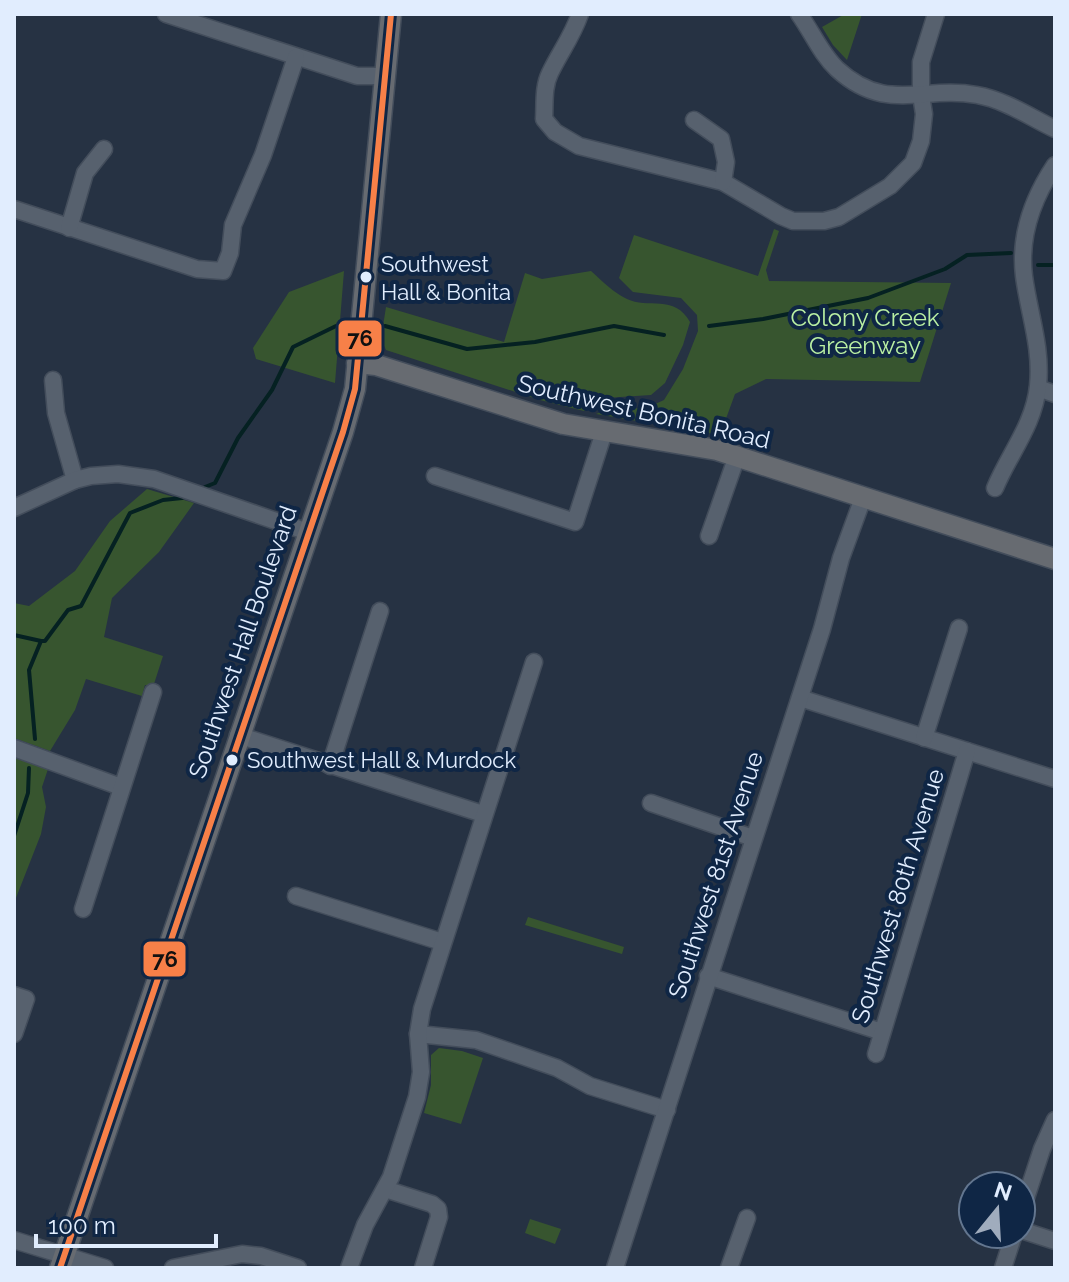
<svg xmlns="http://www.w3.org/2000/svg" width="1069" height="1282" font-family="Raleway,sans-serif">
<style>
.green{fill:#37552f}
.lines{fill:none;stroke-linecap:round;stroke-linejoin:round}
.stream{stroke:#052122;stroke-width:4}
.minor-casing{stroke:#434d5b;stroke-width:19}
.major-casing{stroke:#434d5b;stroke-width:23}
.minor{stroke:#57616e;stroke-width:16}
.major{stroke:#676b71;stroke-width:20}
.bus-1-casing{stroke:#0f2645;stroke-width:12}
.bus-1{stroke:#f78048;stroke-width:6}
.bus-dot{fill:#e1edfe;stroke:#0f2645;stroke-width:3}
.labels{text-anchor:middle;stroke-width:8;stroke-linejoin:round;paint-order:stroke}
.bus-label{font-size:22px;fill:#e1edfe;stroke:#0f2645;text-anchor:start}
.park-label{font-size:24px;fill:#baf0a3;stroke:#0f2645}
.street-label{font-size:24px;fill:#e1edfe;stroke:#0f2645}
.line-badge{stroke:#0f2645;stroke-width:3}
.pale-badge-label{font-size:22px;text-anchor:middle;font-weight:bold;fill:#111}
</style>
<rect width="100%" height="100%" fill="#263243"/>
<g class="green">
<polygon points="845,14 862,14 847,60 833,45 822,27"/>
<polygon points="774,229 779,231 766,270 769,281 951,283 920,382 766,379 735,394 720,435 596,414 615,406 644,409 664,400 683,369 698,331 697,315 681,298 633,292 619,278 634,235 758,276"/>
<polygon points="344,271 335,383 256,359 253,348 289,292"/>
<path d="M591,271C602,281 614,293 627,299C647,309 675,294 690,322L683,345L665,383L651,395L605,398L584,411L540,400L386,350L381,339L386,307L504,342L525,273L542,279Z"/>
<polygon points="147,489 194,503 159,552 112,598 104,637 163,656 153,687 145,685 142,696 86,679 75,710 50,751 14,738 14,603 29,606 75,571 110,521"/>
<polygon points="14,755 48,769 42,787 46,807 41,834 14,903"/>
<polygon points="528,917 624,947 622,954 525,925"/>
<polygon points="439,1048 462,1051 483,1058 461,1124 424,1113 431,1085 431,1055"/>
<polygon points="530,1219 561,1229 555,1244 525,1233"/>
</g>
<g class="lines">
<g class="stream">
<polyline points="1038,265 1055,265"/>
<polyline points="385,326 467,349 535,342 614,326 664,335"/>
<polyline points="709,326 763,319 868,298 945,269 967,255 1011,253"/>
<polyline points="205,487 215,483 238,438 272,390 293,347 336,326"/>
<polyline points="14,635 41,641"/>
<polyline points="35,739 29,670 41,641 45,641 68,610 81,606 130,513 163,500 182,498"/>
<polyline points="14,836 28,793 29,768"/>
</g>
<defs>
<g id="minor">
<polyline points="166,14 357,76 385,76"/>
<path d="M580,14C572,37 560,52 550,73C543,87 545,104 544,119L555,132L579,146L723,182L781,216L793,221H824L839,217L890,186L913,163L921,141L924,114L921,95V62L936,14"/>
<path d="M799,14C812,32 821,54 837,69C886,114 923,85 977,95C1005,100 1030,117 1055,129"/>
<polyline points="694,120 721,139 726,162 723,182"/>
<polyline points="14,209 197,269 223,271 230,253 233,225 263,155 296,57"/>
<polyline points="69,228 85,173 104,149"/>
<polyline points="53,380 56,413 75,480"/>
<polyline points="1038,388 1055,394"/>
<polyline points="435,476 575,522 604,432"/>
<path d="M995,488C1009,454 1034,425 1038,386C1042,347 1029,314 1024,276C1019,236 1033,198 1055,165"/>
<polyline points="14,508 75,480 91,476 118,474 154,479 308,532"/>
<polyline points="709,536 737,456"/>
<polyline points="800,698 1055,779"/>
<polyline points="238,735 483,814"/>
<polyline points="924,738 959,628"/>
<polyline points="14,748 121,787"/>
<polyline points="330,766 380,611"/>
<polyline points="651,803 753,838"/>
<polyline points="296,896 442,942"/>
<polyline points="83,909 153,692"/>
<polyline points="708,976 882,1032"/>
<polyline points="14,995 26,999 14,1034"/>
<polyline points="418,1034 476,1040 557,1068 590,1086 667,1110"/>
<polyline points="876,1054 967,751"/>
<polyline points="385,1189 432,1204 438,1209 439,1217 423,1268"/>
<polyline points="1021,1213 1042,1149 1055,1120"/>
<polyline points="1021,1230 1055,1241"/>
<polyline points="14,1240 105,1268"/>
<polyline points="173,1268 242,1254 261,1256 298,1268"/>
<polyline points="349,1268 365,1225 391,1177 417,1097 421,1072 418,1034 422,1009 534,662"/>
<polyline points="615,1268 822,629 841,558 863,498"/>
<polyline points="729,1268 747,1218"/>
<polyline points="1003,1268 1014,1234"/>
</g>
<g id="major">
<polyline points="357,363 376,365 563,424 717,450 1055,559"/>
<polyline points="60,1268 343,432 355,389 391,14"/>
</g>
</defs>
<use href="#minor" class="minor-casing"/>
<use href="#major" class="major-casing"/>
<use href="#minor" class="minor"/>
<use href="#major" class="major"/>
<defs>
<polyline id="bus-1" points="60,1268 343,432 355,389 391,14"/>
</defs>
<use href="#bus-1" class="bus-1-casing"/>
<use href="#bus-1" class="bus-1"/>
</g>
<g class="bus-dot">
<circle cx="366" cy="277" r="7"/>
<circle cx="232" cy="760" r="7"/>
</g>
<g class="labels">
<g class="bus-label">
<text x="381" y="272">Southwest<tspan x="381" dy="28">Hall &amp; Bonita</tspan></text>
<text x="247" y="768">Southwest Hall &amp; Murdock</text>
</g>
<g class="park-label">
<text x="865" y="326">Colony Creek<tspan x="865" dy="28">Greenway</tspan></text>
</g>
<g class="street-label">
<text transform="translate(644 412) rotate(13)" y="8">Southwest Bonita Road</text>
<text transform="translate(243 642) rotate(-71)" y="8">Southwest Hall Boulevard</text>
<text transform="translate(716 875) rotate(-72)" y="8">Southwest 81st Avenue</text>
<text transform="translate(898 896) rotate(-73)" y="8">Southwest 80th Avenue</text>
</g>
</g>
<g class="line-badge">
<rect x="337" y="319" width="46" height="39" rx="8" fill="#f78048"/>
<rect x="142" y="940" width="45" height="38" rx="8" fill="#f78048"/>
</g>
<g class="pale-badge-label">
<text x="360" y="346">76</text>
<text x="165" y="967">76</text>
</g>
<rect width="1069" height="1282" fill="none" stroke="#e1edfe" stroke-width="32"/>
<g transform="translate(997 1210) rotate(18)"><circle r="38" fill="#0f2645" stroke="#63768f" stroke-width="2"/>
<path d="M0-6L14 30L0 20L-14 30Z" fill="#a0acbd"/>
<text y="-12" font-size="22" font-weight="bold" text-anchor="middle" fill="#e1edfe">N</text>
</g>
<path d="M36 1234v12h180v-12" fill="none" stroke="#e1edfe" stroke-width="4"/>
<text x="48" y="1234" font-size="24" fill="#e1edfe" stroke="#0f2645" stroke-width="6" paint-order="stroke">100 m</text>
</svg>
